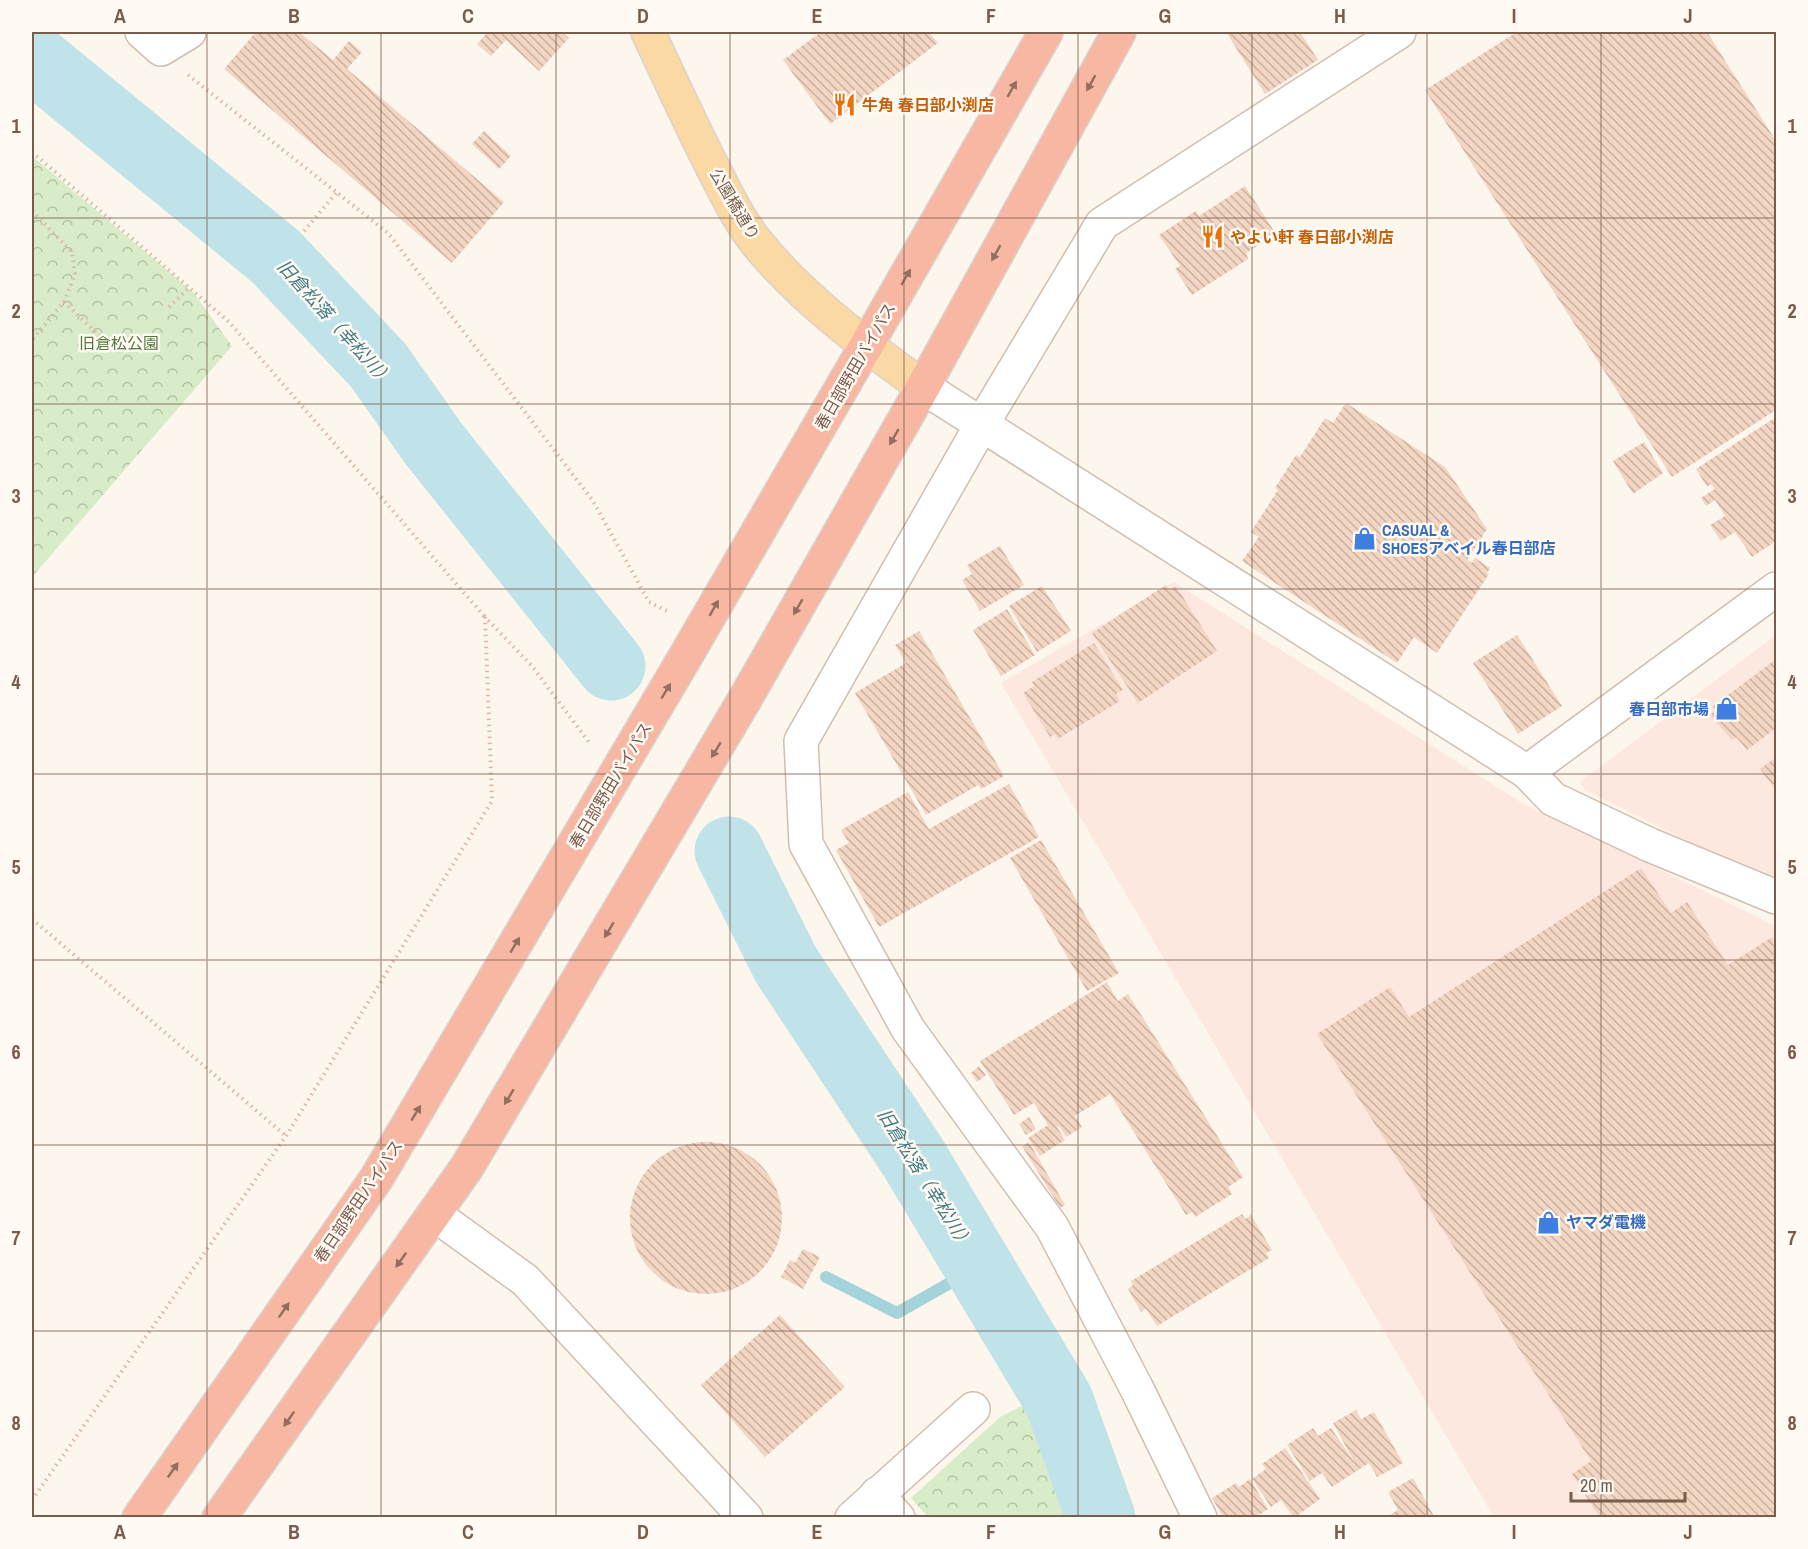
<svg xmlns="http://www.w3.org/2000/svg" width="1808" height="1549" font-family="'Archivo Narrow','Noto Sans JP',sans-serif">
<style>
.commercial{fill:#fde8e0}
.park{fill:url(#park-crowns)}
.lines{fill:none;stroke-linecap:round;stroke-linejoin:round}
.stream{stroke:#a5d3da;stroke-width:12}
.river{stroke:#bfe3e8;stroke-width:69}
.building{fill:url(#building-back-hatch)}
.minor-casing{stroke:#d1beb0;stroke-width:36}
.major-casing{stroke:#dad1cd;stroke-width:36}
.highway-casing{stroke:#dad1cd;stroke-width:36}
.path{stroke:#d9b8a5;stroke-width:4;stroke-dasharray:1.5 4.5;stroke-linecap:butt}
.minor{stroke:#fff;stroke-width:33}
.major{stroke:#fbd9a5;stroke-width:33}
.highway{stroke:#f7b7a3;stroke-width:33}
.oneway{fill:#936e5e}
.grid{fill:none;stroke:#7a5c4d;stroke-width:1.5;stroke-opacity:0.55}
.labels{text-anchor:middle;stroke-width:5;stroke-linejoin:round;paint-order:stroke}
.food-label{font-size:16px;font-weight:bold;fill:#c56008;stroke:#fffaf3;text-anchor:start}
.street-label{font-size:16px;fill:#7a5c4d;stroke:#fffaf3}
.park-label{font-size:16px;fill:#537a41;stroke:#fffaf3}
.shop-label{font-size:16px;font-weight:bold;fill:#366cbe;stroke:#fffaf3;text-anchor:start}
.water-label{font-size:18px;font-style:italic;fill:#437c86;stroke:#fffaf3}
.neatline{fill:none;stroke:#7a5c4d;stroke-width:2}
.grid-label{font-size:20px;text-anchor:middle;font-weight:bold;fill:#7a5c4d}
</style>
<defs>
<pattern id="park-crowns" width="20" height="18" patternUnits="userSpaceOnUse" patternTransform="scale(1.5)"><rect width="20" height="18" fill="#d8ecc9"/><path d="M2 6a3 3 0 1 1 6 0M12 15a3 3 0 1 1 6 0" fill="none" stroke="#b4c2a5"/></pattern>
<pattern id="building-back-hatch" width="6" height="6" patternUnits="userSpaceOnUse" patternTransform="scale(1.5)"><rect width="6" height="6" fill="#f3d5c3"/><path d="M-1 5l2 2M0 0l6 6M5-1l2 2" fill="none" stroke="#cab0a1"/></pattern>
</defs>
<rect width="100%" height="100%" fill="#fdf6ec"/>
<g class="commercial">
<polygon points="1174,582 1522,803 1776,926 1776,1517 1494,1517 1001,683"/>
<polygon points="1776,635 1776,884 1585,790 1580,782"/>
</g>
<g class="park">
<polygon points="32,156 193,292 232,346 32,577"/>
<polygon points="1032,1401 1071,1517 928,1517 911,1498 1000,1417"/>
</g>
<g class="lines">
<polyline class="stream" points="826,1277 897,1313 978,1267"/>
<g class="river">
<polyline points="32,57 276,257 378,365 433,443 611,666"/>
<polyline points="729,851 786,965 914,1159 1059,1401 1101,1518"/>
</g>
</g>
<g class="building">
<polygon points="256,32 299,32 333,60 349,41 362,52 347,69 504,202 452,263 224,69"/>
<polygon points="488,32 562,32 569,38 539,71 506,40 491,56 477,44"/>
<polygon points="821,32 929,32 938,43 830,124 783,60"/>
<polygon points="1226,32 1300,32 1318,60 1265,94"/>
<polygon points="1517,32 1707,32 1776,141 1776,410 1672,477 1425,90"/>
<polygon points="484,131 511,156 499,169 472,144"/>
<polygon points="1245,186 1276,234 1246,253 1248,259 1192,295 1175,269 1180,266 1159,235 1196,211 1199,216"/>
<polygon points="1346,403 1445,467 1487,529 1467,560 1472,563 1475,558 1490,568 1487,573 1489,574 1437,653 1414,637 1397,663 1242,561 1259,537 1251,532 1278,490 1275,488 1296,455 1300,457 1325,418 1333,423"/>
<polygon points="1776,417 1776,541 1752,557 1735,532 1721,541 1710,525 1725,516 1715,500 1706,506 1701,498 1715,489 1711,484 1707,487 1696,469"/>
<polygon points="1644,442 1663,473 1633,494 1613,461"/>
<polygon points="1000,546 1024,585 980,611 962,580 972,574 967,565"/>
<polygon points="1166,585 1170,590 1176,586 1217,651 1138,703 1092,633"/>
<polygon points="1042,586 1071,631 1037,652 1009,606"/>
<polygon points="1007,609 1035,655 1001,676 973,630"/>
<polygon points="919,631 1004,776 981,789 978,785 926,815 855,693 906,663 895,645"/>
<polygon points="1517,635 1562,706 1518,734 1473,663"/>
<polygon points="1094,643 1123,690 1116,694 1120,701 1058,739 1055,734 1050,737 1023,693 1034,686 1032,682"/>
<polygon points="1776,659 1776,728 1747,750 1736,737 1732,740 1710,715 1715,710 1712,707"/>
<polygon points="1776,757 1776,791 1760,769"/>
<polygon points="1009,784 1039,837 879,927 836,850 849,843 841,830 908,792 929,829"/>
<polygon points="1041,840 1119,973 1087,991 1010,858"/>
<polygon points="1641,868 1671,913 1687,902 1728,965 1772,937 1776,944 1776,1518 1600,1518 1572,1474 1591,1461 1317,1034 1390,987 1409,1017"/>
<polygon points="1107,982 1118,1001 1128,994 1243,1177 1228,1187 1232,1194 1195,1217 1192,1212 1186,1215 1110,1094 1075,1116 1082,1127 1066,1137 1059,1126 1057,1127 1065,1140 1040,1156 1028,1138 1048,1125 1034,1103 1014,1115 980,1061"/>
<polygon points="979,1066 986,1075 977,1082 971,1073"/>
<polygon points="1029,1117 1036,1129 1026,1135 1019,1124"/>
<polygon points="1029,1142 1065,1205 1060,1208 1022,1146"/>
<circle cx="706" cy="1218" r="76"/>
<polygon points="1242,1214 1245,1219 1251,1215 1272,1250 1266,1253 1269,1258 1157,1326 1146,1309 1141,1312 1128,1289 1133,1285 1131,1281"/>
<polygon points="803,1249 820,1257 803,1289 781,1277 790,1260 795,1263"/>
<polygon points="780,1315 845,1387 765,1457 701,1385"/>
<polygon points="1356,1410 1361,1419 1374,1412 1403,1463 1377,1477 1369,1463 1332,1487 1322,1473 1310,1481 1287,1445 1313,1428 1318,1436 1331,1428 1355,1463 1333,1423"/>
<polygon points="1285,1448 1320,1499 1294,1518 1281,1500 1271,1507 1252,1479 1266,1469 1262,1464"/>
<polygon points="1413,1478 1435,1518 1385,1518 1398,1510 1388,1492"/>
<polygon points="1250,1479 1268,1509 1257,1516 1258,1518 1221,1518 1222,1515 1212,1498 1236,1483 1239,1487"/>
</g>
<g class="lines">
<defs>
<g id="minor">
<polyline points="142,32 161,49 189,32"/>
<polyline points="923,387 1527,772 1776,589"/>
<polyline points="1527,772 1553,799 1650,845 1776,897"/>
<polyline points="434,1214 525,1280 746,1518"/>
<polyline points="877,1494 898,1518"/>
<polyline points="852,1518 973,1409"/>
<polyline points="1200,1518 1137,1389 1052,1227 908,1029 806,844 801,741 982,424 1102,224 1399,32"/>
</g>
<path id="major" d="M648,32C669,77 690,123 713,168C726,193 739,221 757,243C802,299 865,345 923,387"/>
<g id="highway">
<polyline points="139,1518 376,1179 684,659 866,346 1046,32"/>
<polyline points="219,1518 467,1167 745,699 923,387 1119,32"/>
</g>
</defs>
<use href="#minor" class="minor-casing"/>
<use href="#major" class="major-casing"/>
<use href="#highway" class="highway-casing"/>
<g class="path">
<polyline points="188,75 388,233 593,501 649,602 669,612"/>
<polyline points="32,152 229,322 485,617"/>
<polyline points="32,211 72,252 75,274 64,302 32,340"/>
<polyline points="304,231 337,192"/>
<polyline points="64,302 117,352"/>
<polyline points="169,307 189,288"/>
<polyline points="32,919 286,1136"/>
<polyline points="32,1500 286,1136 492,801 485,617 532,666 591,745"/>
</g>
<use href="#minor" class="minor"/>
<use href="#major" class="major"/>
<use href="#highway" class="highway"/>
</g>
<defs><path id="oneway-solid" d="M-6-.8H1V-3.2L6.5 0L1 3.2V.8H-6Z" transform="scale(1.5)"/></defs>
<g class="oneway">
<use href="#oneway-solid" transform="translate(1091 83) rotate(119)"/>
<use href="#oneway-solid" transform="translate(1012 89) rotate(-60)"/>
<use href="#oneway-solid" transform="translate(996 253) rotate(119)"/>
<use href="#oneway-solid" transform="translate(906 277) rotate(-60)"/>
<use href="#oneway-solid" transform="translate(894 437) rotate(120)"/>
<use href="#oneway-solid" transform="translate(798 607) rotate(120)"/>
<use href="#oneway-solid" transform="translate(714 608) rotate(-60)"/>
<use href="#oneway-solid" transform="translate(666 691) rotate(-59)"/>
<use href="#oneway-solid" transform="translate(716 750) rotate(121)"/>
<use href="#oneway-solid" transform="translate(609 930) rotate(121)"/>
<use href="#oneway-solid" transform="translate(515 945) rotate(-59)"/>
<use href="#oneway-solid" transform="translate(509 1097) rotate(121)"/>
<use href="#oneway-solid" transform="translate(416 1113) rotate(-59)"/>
<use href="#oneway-solid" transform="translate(401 1260) rotate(125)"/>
<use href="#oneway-solid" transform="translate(284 1310) rotate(-55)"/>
<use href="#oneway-solid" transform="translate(289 1419) rotate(125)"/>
<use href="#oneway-solid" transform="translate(173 1470) rotate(-55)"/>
</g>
<path class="grid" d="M207,32V1518M381,32V1518M556,32V1518M730,32V1518M904,32V1518M1078,32V1518M1252,32V1518M1427,32V1518M1601,32V1518M32,218H1776M32,404H1776M32,589H1776M32,774H1776M32,960H1776M32,1145H1776M32,1331H1776"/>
<defs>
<symbol id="restaurant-bare" viewBox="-9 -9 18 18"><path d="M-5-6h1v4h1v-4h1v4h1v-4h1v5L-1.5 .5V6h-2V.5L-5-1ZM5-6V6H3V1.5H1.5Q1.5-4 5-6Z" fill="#e8710a" stroke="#fffaf3" stroke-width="2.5" paint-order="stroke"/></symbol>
<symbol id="shop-bare" viewBox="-9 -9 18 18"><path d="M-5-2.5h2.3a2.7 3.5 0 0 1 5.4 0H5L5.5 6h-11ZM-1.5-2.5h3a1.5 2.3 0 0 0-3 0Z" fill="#3f7fe0" stroke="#fffaf3" stroke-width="2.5" paint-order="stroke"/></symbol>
</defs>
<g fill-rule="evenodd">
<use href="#restaurant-bare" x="828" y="88" width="33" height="33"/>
<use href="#restaurant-bare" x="1196" y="220" width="33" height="33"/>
<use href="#shop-bare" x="1348" y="522" width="33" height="33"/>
<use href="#shop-bare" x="1710" y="692" width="33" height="33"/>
<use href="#shop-bare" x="1532" y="1206" width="33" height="33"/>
</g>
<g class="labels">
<g class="food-label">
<text x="862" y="111">牛角 春日部小渕店</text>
<text x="1230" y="243">やよい軒 春日部小渕店</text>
</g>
<g class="street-label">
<text transform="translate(735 204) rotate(59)" y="6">公園橋通り</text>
<text transform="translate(855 366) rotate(-60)" y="6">春日部野田バイパス</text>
<text transform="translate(610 785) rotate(-59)" y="6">春日部野田バイパス</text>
<text transform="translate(358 1201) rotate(-56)" y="6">春日部野田バイパス</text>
</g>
<g class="park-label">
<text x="119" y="349">旧倉松公園</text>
</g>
<g class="shop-label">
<text x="1382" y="536">CASUAL &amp;<tspan x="1382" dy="18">SHOESアベイル春日部店</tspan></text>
<text x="1709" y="715" text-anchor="end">春日部市場</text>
<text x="1566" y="1228">ヤマダ電機</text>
</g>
<g class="water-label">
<text transform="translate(335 323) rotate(48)" y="6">旧倉松落（幸松川）</text>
<text transform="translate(925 1179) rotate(58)" y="6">旧倉松落（幸松川）</text>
</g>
</g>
<rect width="1808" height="1549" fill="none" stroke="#fffaf3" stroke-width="66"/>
<path d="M1571 1492v9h114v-9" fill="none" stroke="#7a5c4d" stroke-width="3"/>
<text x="1580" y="1492" font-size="18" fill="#7a5c4d" stroke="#fffaf3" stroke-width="4.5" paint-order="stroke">20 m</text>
<rect x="33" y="33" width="1742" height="1483" class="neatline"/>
<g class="grid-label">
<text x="120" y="23">A</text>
<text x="294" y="23">B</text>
<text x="468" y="23">C</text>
<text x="643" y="23">D</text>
<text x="817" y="23">E</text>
<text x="991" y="23">F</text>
<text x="1165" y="23">G</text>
<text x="1340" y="23">H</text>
<text x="1514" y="23">I</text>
<text x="1688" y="23">J</text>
<text x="16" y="133">1</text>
<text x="1792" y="133">1</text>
<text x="16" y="318">2</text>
<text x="1792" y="318">2</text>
<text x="16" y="503">3</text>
<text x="1792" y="503">3</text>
<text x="16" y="689">4</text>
<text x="1792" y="689">4</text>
<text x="16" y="874">5</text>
<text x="1792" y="874">5</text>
<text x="16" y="1059">6</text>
<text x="1792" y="1059">6</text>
<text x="16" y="1245">7</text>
<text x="1792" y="1245">7</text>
<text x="16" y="1430">8</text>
<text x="1792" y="1430">8</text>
<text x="120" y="1539">A</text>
<text x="294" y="1539">B</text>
<text x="468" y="1539">C</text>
<text x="643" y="1539">D</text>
<text x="817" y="1539">E</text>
<text x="991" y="1539">F</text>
<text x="1165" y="1539">G</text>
<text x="1340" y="1539">H</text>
<text x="1514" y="1539">I</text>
<text x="1688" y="1539">J</text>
</g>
</svg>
